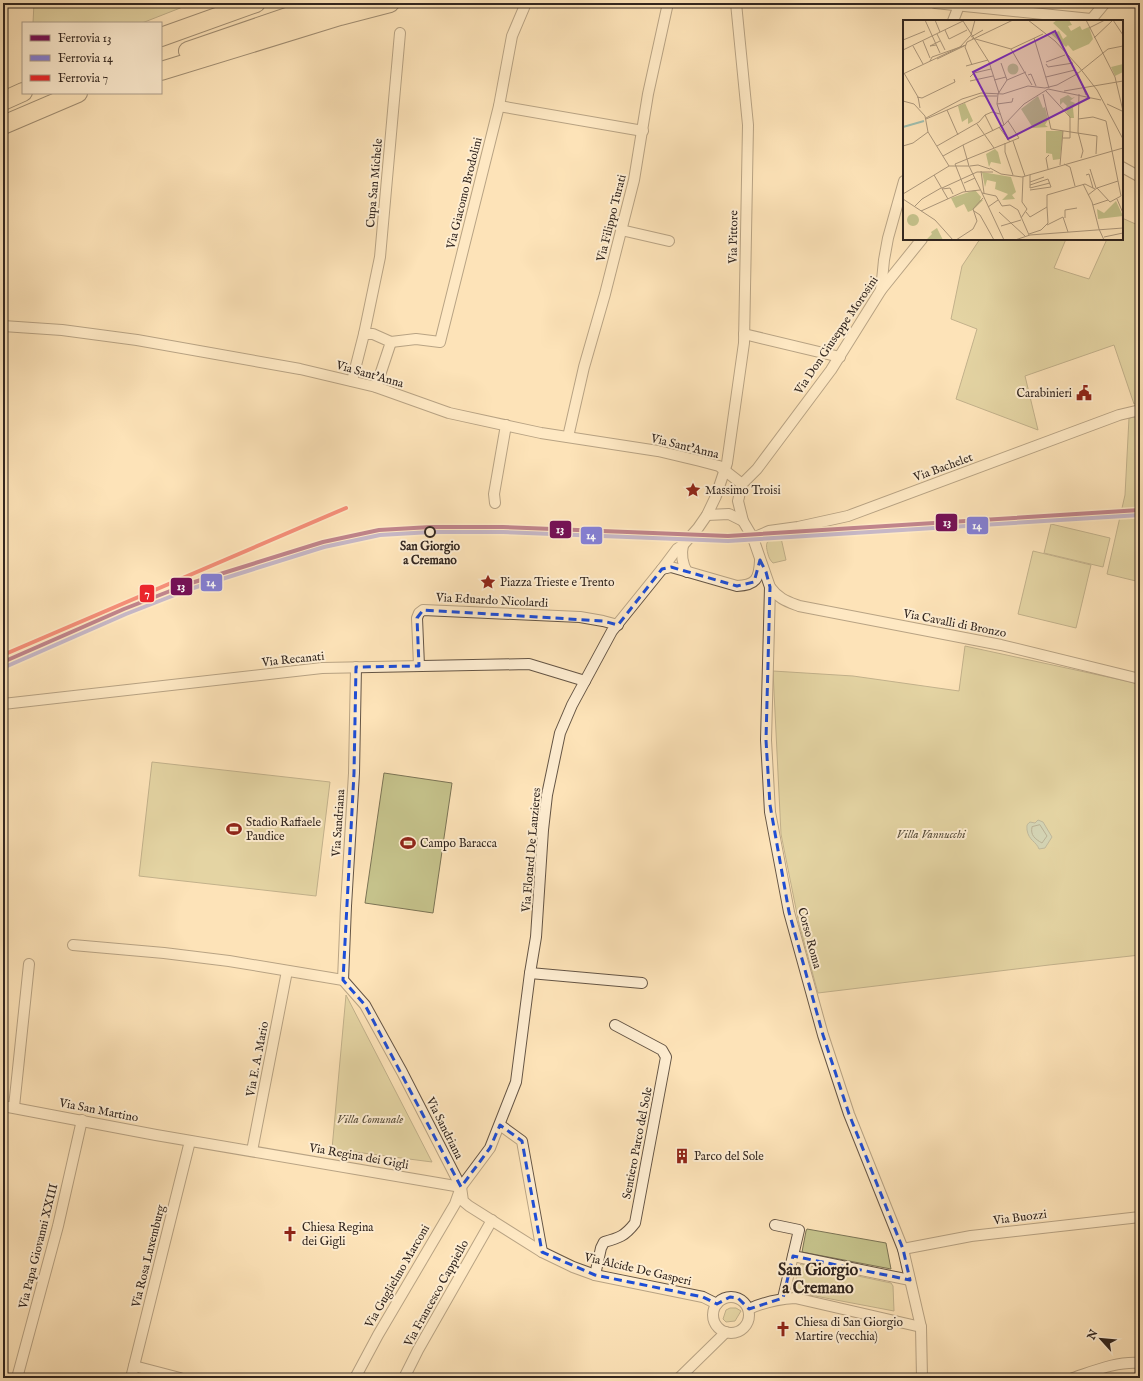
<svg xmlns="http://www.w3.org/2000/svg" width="1143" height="1381" font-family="'IM FELL English',serif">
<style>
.green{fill:#c5c28b;stroke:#7c7455}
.water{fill:#9fbeae;stroke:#738175}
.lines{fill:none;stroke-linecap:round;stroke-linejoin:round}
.shore{stroke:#687266;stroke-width:1}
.street-casing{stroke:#655545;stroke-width:12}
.highway-casing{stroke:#32261f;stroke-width:20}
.street{stroke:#feedd1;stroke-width:10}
.highway{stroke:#fde3b8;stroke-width:18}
.rail-1-casing{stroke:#feedd1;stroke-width:7}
.rail-2-casing{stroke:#feedd1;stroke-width:7}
.rail-3-casing{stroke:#feedd1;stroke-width:7}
.rail-1{stroke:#751056;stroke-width:4}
.rail-2{stroke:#8480d7;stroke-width:4}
.rail-3{stroke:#eb262b;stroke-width:4}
.marked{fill:none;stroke:#1d4ed8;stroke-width:3;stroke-dasharray:8 5;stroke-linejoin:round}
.stop-dot{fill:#feedd1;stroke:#32261f;stroke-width:2}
.labels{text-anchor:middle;stroke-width:4;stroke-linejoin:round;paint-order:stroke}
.street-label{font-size:12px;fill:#32261f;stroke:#feedd1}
.poi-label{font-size:12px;fill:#32261f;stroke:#feedd1;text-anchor:start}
.stop-label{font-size:12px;font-weight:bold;fill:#32261f;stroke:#feedd1}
.park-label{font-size:12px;font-style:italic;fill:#574d3a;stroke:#feedd1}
.district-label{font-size:16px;font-weight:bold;fill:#32261f;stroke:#feedd1}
.inset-river{fill:none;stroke:#9fbeae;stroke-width:2}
.inset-road{fill:none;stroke:#ac977b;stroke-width:1}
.view{fill:#7b2cbf;fill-opacity:0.15;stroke:#7b2cbf;stroke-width:2}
.inset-edge{fill:none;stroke:#32261f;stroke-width:2}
.line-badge{stroke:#feedd1;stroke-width:1.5}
.badge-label{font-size:11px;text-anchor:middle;font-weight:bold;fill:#fff}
</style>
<rect width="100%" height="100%" fill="#fde3b8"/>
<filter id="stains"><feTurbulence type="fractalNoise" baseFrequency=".005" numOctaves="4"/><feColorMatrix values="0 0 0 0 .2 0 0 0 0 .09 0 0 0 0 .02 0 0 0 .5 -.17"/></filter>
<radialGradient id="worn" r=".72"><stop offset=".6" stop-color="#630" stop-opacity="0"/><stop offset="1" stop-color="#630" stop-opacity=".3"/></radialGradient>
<g class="green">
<polygon points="34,3 193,3 142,23 33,23"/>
<polygon points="1122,218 1140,226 1140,402 1134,404 1114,345 1025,376 1038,430 956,399 977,329 951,319 962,266 980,239 1066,239 1054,268 1089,279 1107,239 1122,239"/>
<polygon points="1140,416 1140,582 1107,574 1125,495 1129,418"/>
<polygon points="1051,524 1110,538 1103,567 1044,553"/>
<path d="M781,538L786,560L773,563C770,560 769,558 768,554C764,540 768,540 781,538Z"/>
<polygon points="1033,551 1091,565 1076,628 1018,614"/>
<polygon points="965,646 1140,684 1140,955 1049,965 818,993 799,924 781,834 773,671 853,676 959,691"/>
<polygon points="152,762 330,782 316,896 139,876"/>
<polygon points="384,773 452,783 433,913 365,903"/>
<polygon points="346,995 432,1162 332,1149"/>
<polygon points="807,1229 886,1243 891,1269 802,1252 806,1231"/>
<polygon points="801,1264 891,1283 893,1286 894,1311 794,1292 798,1268"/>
<polygon points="730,1308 736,1308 741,1311 735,1321 726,1322 723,1319 726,1310"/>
</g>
<path class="water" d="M1038,820L1043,822L1052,837L1045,848L1039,849C1036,841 1029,841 1027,830C1027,826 1026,825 1030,822L1035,823Z"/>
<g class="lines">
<path class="shore" d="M1040,825L1047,836L1042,843C1035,839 1030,835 1032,827Z"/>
<defs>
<g id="street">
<polyline points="935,3 1091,19"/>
<polyline points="953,21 960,3"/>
<polyline points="1090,21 1105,3"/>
<polyline points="499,106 643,131"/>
<polyline points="1122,167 1140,177"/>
<polyline points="621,230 669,241"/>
<polyline points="881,290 884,260 888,238 904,181"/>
<polyline points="3,326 62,330 137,340 300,369 376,387 449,413 541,433 658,451 700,461 719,466 742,484"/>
<polyline points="364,334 380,257 400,33"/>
<polyline points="744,334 840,357"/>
<polyline points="391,342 416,339 440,342 499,106 512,36 526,3"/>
<polyline points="352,381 364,334 373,334 391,342 376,387"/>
<polyline points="568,437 584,367 605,294 634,180 648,94 668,3"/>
<path d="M742,484L738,501L743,521L753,538L770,587C779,599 786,601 799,606L1001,645L1140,679"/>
<polyline points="742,484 757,469 831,370 881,290 922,239"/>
<polyline points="495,503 494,494 506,425"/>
<polyline points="707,515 729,514 743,521"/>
<polyline points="753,538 769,531 798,527 848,516 1119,415 1140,410"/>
<path d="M683,545C681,554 682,563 687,572"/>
<path d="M662,569L671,567L737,586C756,585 759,579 760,561"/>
<polyline points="770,587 766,740 770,812 789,912 823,1035 849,1114 903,1249 921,1327 922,1378"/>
<polyline points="419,666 417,618 419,613 423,610 580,617 603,621 618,625"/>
<polyline points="3,704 322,668 529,664 585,681"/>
<polyline points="73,945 164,953 229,961 343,980 365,1005 402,1072 461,1187 463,1201 469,1206 542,1252 573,1267 595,1275 703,1297 717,1304"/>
<polyline points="530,973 642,983"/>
<polyline points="343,980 346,906 354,773 356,667"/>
<polyline points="3,1106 156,1135 461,1187"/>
<polyline points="14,1107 29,964"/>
<polyline points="500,1125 522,1141 542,1252"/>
<polyline points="252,1151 287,971"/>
<polyline points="775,1225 799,1230 783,1298"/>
<polyline points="903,1249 971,1236 1140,1217"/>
<polyline points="793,1256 910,1280"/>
<path d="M595,1275L601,1248L604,1242C619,1238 625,1236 635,1223L666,1057L662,1050L615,1025"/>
<circle cx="731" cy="1315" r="18"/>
<path d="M749,1309C764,1302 779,1299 795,1298L921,1327"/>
<polyline points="134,1366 180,1378"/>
<polyline points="17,1378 58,1226 82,1120"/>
<polyline points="131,1378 190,1141"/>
<polyline points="355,1378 378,1335 455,1204 461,1187 490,1148 516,1082 530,973 536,937 543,830 547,795 560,733 572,705 612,631 662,569 677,549 683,545 698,528 707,515 716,496 727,463 744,343 748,125 736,3"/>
<polyline points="404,1378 418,1350 492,1220"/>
<polyline points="679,1378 726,1332"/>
<path d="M1073,1378C1094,1371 1117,1361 1140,1363"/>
</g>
<g id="highway">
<polyline points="161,37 256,3"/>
<polyline points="188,51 328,3"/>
<polyline points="161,71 340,16 390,3"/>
<polyline points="3,101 23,92"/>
<polyline points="3,125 78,93"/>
</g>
</defs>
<use href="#street" class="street-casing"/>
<use href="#highway" class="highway-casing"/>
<use href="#street" class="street"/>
<use href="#highway" class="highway"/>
<defs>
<polyline id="rail-1" points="3,662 124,609 188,584 323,542 379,530 431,527 503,527 728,536 1140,510"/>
<polyline id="rail-2" points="5,667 126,614 190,589 324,547 380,535 431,532 503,532 728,541 1140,515"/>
<polyline id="rail-3" points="3,655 346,508"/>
</defs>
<use href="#rail-1" class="rail-1-casing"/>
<use href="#rail-2" class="rail-2-casing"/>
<use href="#rail-3" class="rail-3-casing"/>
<use href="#rail-1" class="rail-1"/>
<use href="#rail-2" class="rail-2"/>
<use href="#rail-3" class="rail-3"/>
</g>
<path d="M0 0H1143V1381H0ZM760,560L766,572L770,587L766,740L770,805L789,912L823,1035L849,1114L903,1249L910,1280L793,1256L783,1298L749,1309L738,1298L730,1297L717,1304L703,1297L595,1275L542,1252L522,1141L500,1125L490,1148L461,1187L365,1005L343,980L354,773L356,667L419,666L417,618L423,610L603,621L618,625L662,569L671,567L737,586L754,582Z" fill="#fde3b8" fill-opacity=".55" fill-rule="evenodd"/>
<path class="marked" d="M760,560L766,572L770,587L766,740L770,805L789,912L823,1035L849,1114L903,1249L910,1280L793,1256L783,1298L749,1309L738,1298L730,1297L717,1304L703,1297L595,1275L542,1252L522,1141L500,1125L490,1148L461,1187L365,1005L343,980L354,773L356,667L419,666L417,618L423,610L603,621L618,625L662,569L671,567L737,586L754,582Z"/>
<defs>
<symbol id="civic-bare" viewBox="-9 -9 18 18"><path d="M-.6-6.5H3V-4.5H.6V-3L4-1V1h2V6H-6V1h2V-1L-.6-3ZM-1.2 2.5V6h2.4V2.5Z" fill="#8f2418" stroke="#feedd1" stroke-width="2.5" paint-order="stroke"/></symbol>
<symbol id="sight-bare" viewBox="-9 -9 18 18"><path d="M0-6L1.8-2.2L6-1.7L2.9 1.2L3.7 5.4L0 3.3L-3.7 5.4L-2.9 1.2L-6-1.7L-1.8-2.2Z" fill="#8f2418" stroke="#feedd1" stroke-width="2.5" paint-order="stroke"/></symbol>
<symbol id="stadium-bare" viewBox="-9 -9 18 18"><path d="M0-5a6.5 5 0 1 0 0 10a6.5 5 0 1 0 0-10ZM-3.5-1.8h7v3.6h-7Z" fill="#8f2418" stroke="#feedd1" stroke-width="2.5" paint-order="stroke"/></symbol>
<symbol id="building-bare" viewBox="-9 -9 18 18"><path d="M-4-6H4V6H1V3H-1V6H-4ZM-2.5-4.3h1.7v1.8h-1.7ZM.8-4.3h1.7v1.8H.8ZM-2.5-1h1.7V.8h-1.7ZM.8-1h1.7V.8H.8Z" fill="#8f2418" stroke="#feedd1" stroke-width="2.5" paint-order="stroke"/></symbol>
<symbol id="church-bare" viewBox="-9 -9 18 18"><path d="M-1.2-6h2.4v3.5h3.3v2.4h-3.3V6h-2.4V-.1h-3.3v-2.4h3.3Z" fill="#8f2418" stroke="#feedd1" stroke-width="2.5" paint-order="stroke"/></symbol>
</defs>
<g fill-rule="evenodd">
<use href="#civic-bare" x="1073" y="382" width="22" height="22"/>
<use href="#sight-bare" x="682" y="479" width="22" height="22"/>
<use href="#sight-bare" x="477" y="571" width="22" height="22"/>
<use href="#stadium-bare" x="223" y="818" width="22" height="22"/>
<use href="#stadium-bare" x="397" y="832" width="22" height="22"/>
<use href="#building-bare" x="671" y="1145" width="22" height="22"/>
<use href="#church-bare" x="279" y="1223" width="22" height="22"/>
<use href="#church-bare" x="772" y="1318" width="22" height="22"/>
</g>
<circle class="stop-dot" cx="430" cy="532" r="5"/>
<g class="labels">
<g class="street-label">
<text transform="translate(374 183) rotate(-85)" y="4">Cupa San Michele</text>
<text transform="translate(464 193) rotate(-76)" y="4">Via Giacomo Brodolini</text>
<text transform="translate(611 218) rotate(-76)" y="4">Via Filippo Turati</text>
<text transform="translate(733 237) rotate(-89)" y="4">Via Pittore</text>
<text transform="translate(836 335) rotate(-56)" y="4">Via Don Giuseppe Morosini</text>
<text transform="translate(370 374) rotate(16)" y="4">Via Sant'Anna</text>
<text transform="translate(685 446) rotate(14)" y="4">Via Sant'Anna</text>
<text transform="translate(943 467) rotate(-20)" y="4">Via Bachelet</text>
<text transform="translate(492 600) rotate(3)" y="4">Via Eduardo Nicolardi</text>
<text transform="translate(955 623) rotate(11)" y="4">Via Cavalli di Bronzo</text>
<text transform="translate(293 659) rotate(-6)" y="4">Via Recanati</text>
<text transform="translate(338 823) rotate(-86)" y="4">Via Sandriana</text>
<text transform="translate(531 850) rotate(-85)" y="4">Via Flotard De Lauzieres</text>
<text transform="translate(810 938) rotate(75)" y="4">Corso Roma</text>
<text transform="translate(257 1059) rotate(-79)" y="4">Via E. A. Mario</text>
<text transform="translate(99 1110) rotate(11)" y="4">Via San Martino</text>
<text transform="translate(445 1128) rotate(63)" y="4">Via Sandriana</text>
<text transform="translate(637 1143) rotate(-79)" y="4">Sentiero Parco del Sole</text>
<text transform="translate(359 1156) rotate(10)" y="4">Via Regina dei Gigli</text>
<text transform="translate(1020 1217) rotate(-7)" y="4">Via Buozzi</text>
<text transform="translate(38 1246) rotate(-76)" y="4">Via Papa Giovanni XXIII</text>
<text transform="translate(148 1256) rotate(-76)" y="4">Via Rosa Luxemburg</text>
<text transform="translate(638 1269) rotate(13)" y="4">Via Alcide De Gasperi</text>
<text transform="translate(397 1276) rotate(-60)" y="4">Via Guglielmo Marconi</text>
<text transform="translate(436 1293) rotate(-61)" y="4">Via Francesco Cappiello</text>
</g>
<g class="poi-label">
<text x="1072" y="397" text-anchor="end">Carabinieri</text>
<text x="705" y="494">Massimo Troisi</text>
<text x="500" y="586">Piazza Trieste e Trento</text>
<text x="246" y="826">Stadio Raffaele<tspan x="246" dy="14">Paudice</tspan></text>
<text x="420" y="847">Campo Baracca</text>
<text x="694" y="1160">Parco del Sole</text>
<text x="302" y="1231">Chiesa Regina<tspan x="302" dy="14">dei Gigli</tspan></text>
<text x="795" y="1326">Chiesa di San Giorgio<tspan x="795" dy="14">Martire (vecchia)</tspan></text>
</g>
<g class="stop-label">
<text x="430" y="550">San Giorgio<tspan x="430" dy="14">a Cremano</tspan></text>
</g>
<g class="park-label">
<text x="931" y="838">Villa Vannucchi</text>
<text x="370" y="1123">Villa Comunale</text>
</g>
<g class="district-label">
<text x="818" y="1275">San Giorgio<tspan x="818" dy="18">a Cremano</tspan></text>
</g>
</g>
<g transform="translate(903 20)">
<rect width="220" height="220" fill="#fde3b8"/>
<path d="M154,0H166L169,5L165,6L168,11L177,6L179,10L186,7L190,19L186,24L170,31L165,25L163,27L148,14L156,11L160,19L164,16L150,3ZM104.5 49a5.5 5.5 0 1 1 11 0a5.5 5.5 0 1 1-11 0ZM220,44V52L212,56L208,47ZM165,75L169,78L172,77L167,81L172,83L170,88L171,98H167L162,89L164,86L160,82L157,85V79ZM135,76L140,88L142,87L145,100L142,105L145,107L130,108L118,89ZM62,83L70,101L65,104V98L59,102L55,86ZM143,111H160L157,139L150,140L149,134L143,133ZM92,129L95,132L98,144L88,142L86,147L83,134ZM79,152L108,157L113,172L109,175L112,179L99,180L105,174L92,169L93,162L84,160L82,167ZM72,170L78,177L77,180H80L70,190L65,192L61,184L53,188L48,178ZM213,181L220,196L195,199L194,189L201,193ZM4 200a6 6 0 1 1 12 0a6 6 0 1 1-12 0ZM34,208L40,220H23L29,214L28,212Z" fill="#c5c28b"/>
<path class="inset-river" d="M0,107L21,101"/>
<path class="inset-road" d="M22,0L37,33M32,0L37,12M125,0L152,21L176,47L194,70L220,119M183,0L212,57L220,91M210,0L220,15M60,1L86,42L96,73M186,8L202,0M42,10L46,19L64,10M34,14L42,30M68,17L80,10M69,18L108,29L140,14M131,18L146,68M191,18L210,0M0,20L22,11M20,21L27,38M33,25L27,26L37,21M10,26L20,44M62,27L64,22L110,0M62,27L69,45M108,29L129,65M0,30L60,1M34,39L61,26M27,41L29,37L63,25M143,42L162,35M98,43L104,60M143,44L145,47L170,43M63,46L85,40M174,52L183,75M1,53L15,77L17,88M0,54L57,27L68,15L72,0M125,55L128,54L133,66M67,57L71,53L88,49M143,57L172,50M91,60L103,57M67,61L90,56M145,69L198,80M143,71L167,97V118H160M161,71L220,61M140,74L148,109L194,116L193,134M176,74L175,112L180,131L178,138M14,77L19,78L52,62L51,59M0,81L11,84L22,96L25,112L46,146M94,84L109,82L110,78M204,84L219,91M44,90L55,115M82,95L90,111M23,98L59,79L78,73L100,74L125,66L142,68L154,65L174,54L205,29L220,26M23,99L77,76H94M175,99L190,97L203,101L218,176L207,182L194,168M74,104L91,128M101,105L94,84L95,74L104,60L123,52M96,107L107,122M110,121L122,156M102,123V132L110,155M60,125L101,105L121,84L145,69M0,126L10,123L25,112M34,126L76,102L82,95L89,92L97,94M161,144L167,147L172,166M157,145L160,111M66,146L79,173L93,176L99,186M67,146L75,145L87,149M87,148L98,154L119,157L220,128M145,149L143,138L146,135M187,149L193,168M78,151L81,173M31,155L45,179M127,155V168M183,155L186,154L190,168M127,162L141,157M61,163L72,158M180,164L189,182L196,209M127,165L142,160M39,168L74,152H90M127,168L147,163M39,169L47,168L50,174M127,170L148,167L145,159L142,160M63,172L52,144L116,118L105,101M79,173L101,220M0,174L46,146H66L60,125L40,136M185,175L194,168L215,161M0,179L32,200L50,220M214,179L220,193M190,185L205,180M12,186L19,179L38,168M99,186L107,185L115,190L126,215M85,187L95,180M144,187V175L182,164L192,169M18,191L60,172L77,170M71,191L77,195L91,220M96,192L122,216M123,192L127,197L144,187M118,198L124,189L119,182L120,157M162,198V190L174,188M144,205L160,197L165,212M98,206L118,200M196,209L201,220M126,214L138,210L145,203L144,187M201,217L220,213M53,220L70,209L74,201L70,189L80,178M112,220L127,215L220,208"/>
<path class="view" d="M152,11L186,78L105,119L70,52Z"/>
<rect width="220" height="220" class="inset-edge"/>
</g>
<g class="line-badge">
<rect x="935" y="513" width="23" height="19" rx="4" fill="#751056"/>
<rect x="966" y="516" width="23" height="19" rx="4" fill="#8480d7"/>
<rect x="549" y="520" width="23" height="19" rx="4" fill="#751056"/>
<rect x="580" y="526" width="23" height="19" rx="4" fill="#8480d7"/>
<rect x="200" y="573" width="23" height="19" rx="4" fill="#8480d7"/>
<rect x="170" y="577" width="23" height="19" rx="4" fill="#751056"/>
<rect x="139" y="584" width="16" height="19" rx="4" fill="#eb262b"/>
</g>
<g class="badge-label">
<text x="947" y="526">13</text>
<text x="977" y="529">14</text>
<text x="560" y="533">13</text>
<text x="591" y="539">14</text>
<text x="211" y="586">14</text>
<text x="181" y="590">13</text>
<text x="147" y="597">7</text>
</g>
<rect width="1143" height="1381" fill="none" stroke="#fde3b8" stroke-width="16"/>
<rect x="4" y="4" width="1135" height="1373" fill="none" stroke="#32261f" stroke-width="2"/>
<rect x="8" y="8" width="1127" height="1365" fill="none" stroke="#32261f"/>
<rect x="22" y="22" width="140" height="72" fill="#feedd1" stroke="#ac9d8a"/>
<rect x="30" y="35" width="20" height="6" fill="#751056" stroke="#ac9d8a"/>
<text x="58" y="42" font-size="12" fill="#32261f">Ferrovia 13</text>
<rect x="30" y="55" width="20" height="6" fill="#8480d7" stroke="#ac9d8a"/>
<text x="58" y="62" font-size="12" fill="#32261f">Ferrovia 14</text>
<rect x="30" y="75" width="20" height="6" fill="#eb262b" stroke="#ac9d8a"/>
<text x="58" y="82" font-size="12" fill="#32261f">Ferrovia 7</text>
<g transform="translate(1101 1339) rotate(297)" stroke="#feedd1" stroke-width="3" paint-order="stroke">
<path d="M0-3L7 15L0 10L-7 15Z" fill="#32261f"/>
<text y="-6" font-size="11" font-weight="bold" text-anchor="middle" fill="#32261f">N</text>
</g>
<rect width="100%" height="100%" filter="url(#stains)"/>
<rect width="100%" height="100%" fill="url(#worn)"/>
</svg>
